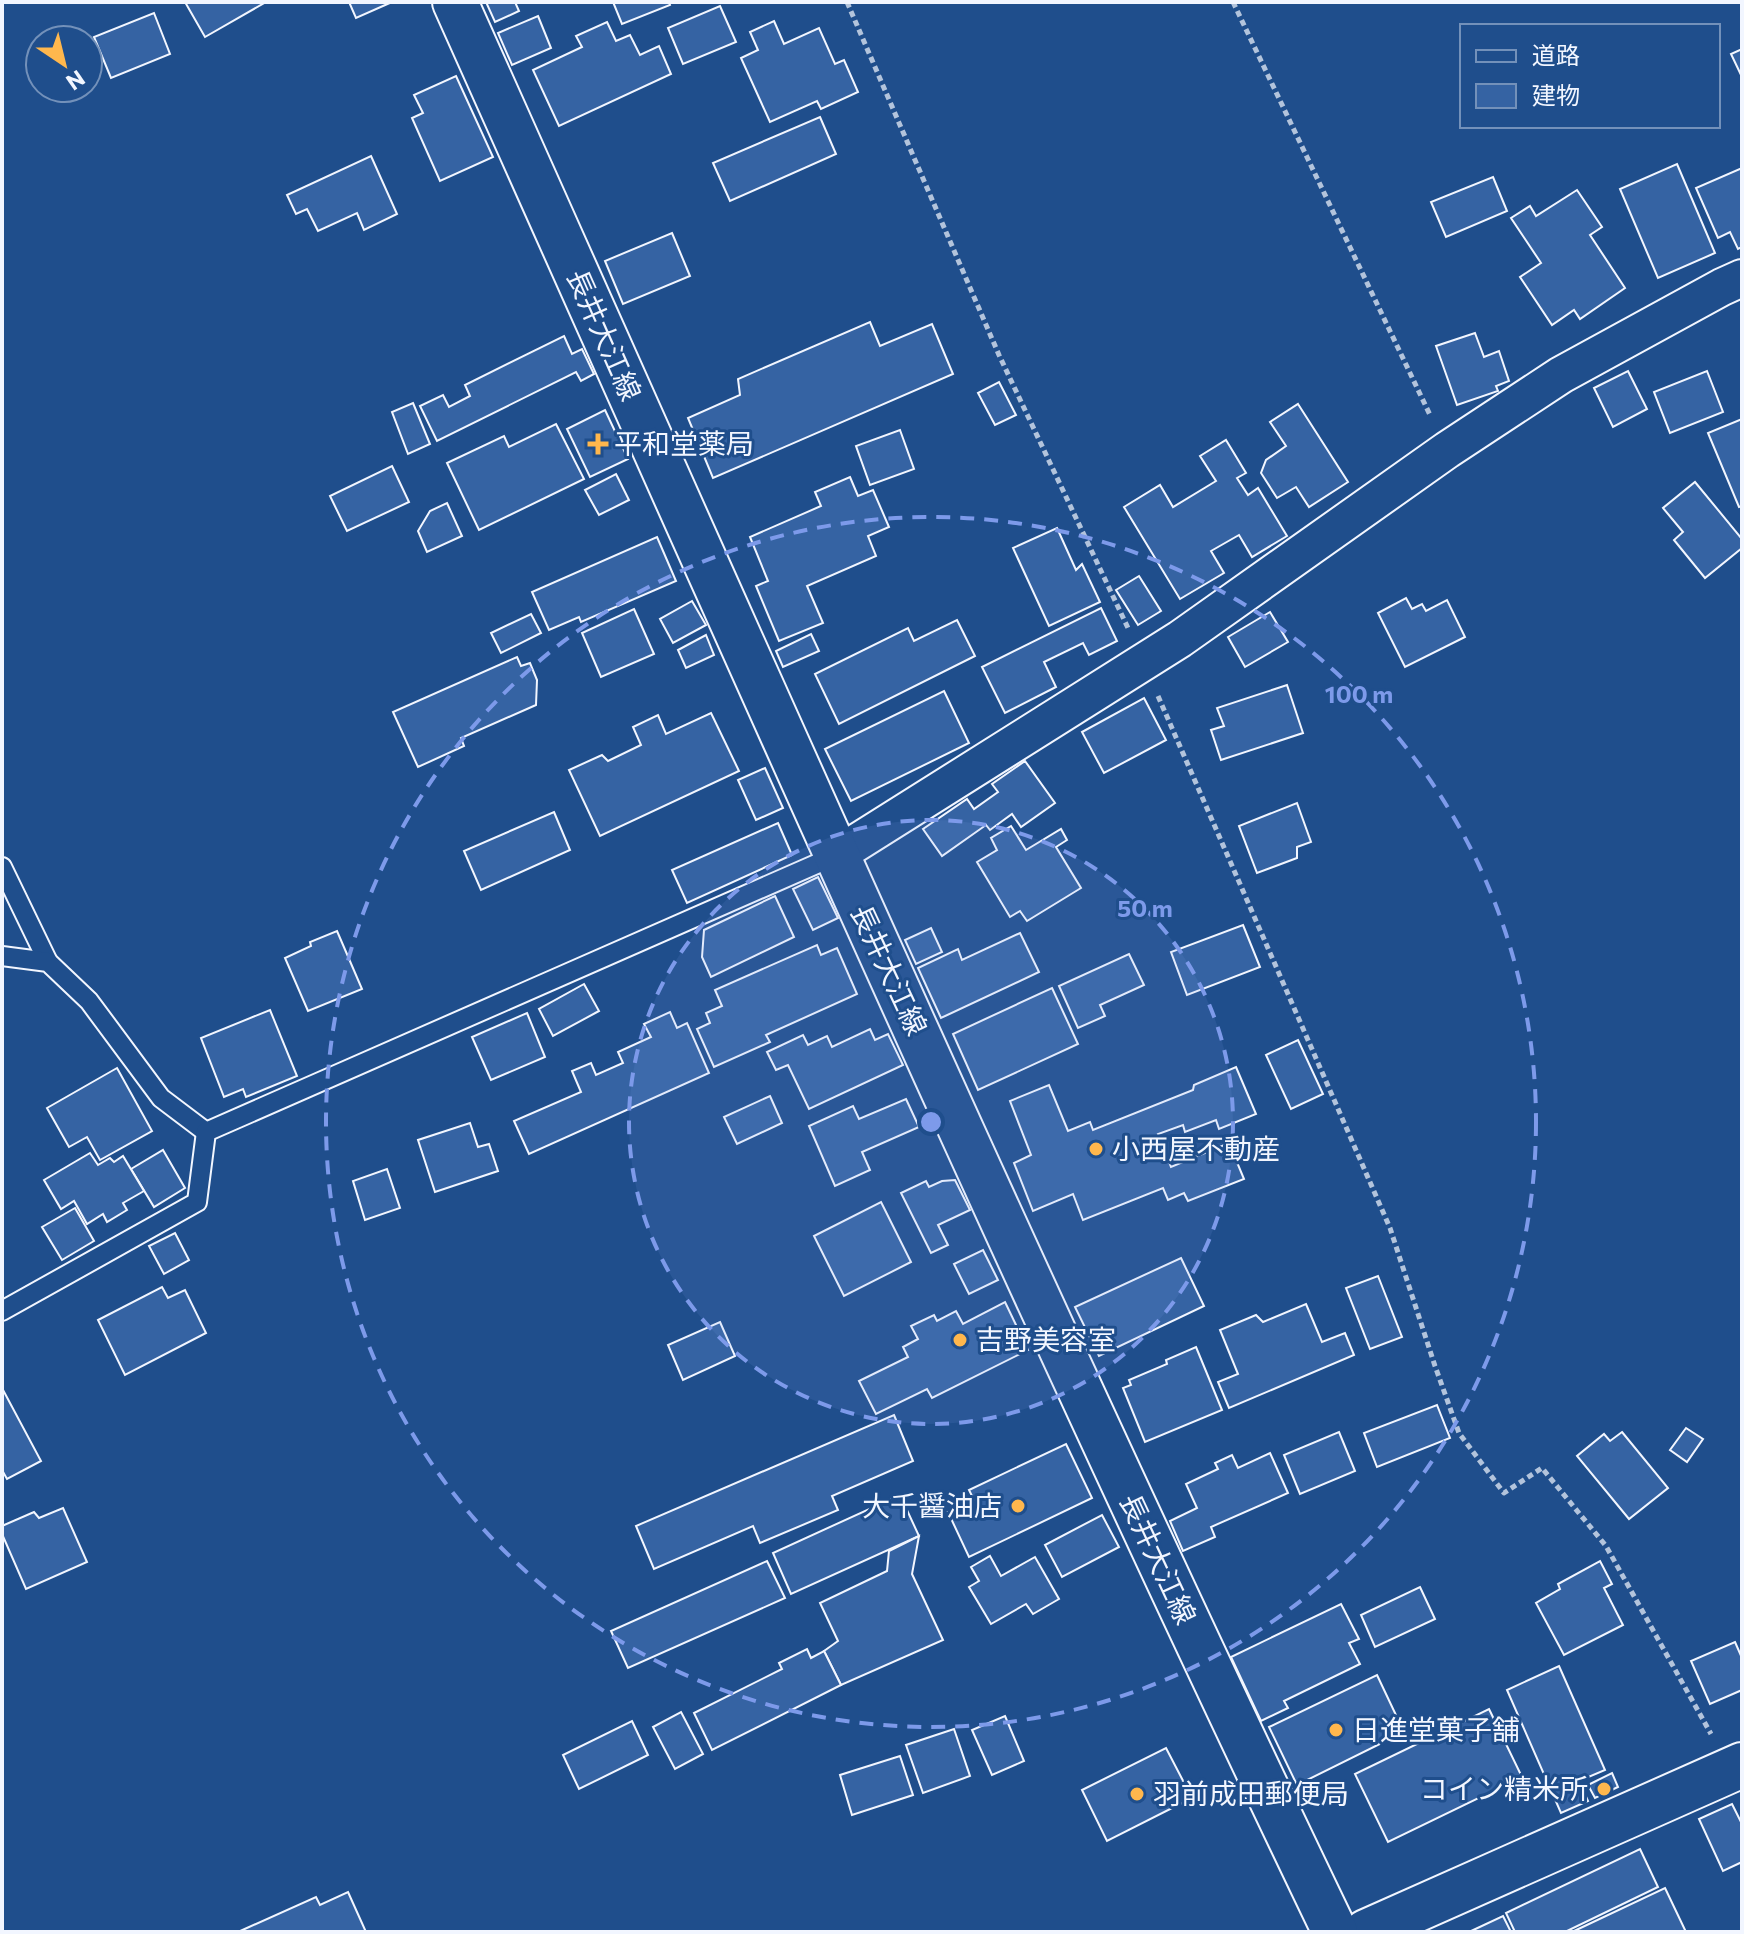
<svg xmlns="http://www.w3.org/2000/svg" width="1744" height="1934" font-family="Commissioner,'Noto Sans JP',sans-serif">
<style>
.building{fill:#3563a3;stroke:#f2f6ff;stroke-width:2}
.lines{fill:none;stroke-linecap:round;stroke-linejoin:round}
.lane-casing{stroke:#f2f6ff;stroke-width:22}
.street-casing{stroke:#f2f6ff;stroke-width:40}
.secondary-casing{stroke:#f2f6ff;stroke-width:48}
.primary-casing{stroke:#f2f6ff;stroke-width:48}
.path{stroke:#b3c4dc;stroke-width:5;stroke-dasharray:6 4;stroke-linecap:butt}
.lane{stroke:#1f4e8c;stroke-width:18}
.street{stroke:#1f4e8c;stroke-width:36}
.secondary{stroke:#1f4e8c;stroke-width:44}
.primary{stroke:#1f4e8c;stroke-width:44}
.ring{fill:none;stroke:#7d9aea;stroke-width:4;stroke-dasharray:14 10}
.poi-dot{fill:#ffb74d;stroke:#1f4e8c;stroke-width:3}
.labels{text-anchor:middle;stroke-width:6;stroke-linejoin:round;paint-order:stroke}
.street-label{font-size:28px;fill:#f2f6ff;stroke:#1f4e8c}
.poi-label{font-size:28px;fill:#f2f6ff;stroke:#1f4e8c;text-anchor:start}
.centre{fill:#7d9aea;stroke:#1f4e8c;stroke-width:4}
.ring-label{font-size:24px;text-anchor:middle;font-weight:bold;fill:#7d9aea;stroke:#1f4e8c;stroke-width:6;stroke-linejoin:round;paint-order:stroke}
</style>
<rect width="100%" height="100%" fill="#1f4e8c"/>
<g class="building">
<polygon points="185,2 266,2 205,37"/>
<polygon points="349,2 392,2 356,18"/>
<polygon points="486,2 515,2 519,11 495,22"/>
<polygon points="613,2 669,2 670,5 622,24"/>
<polygon points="720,6 736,42 683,64 668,28"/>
<polygon points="154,13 170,54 111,78 94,37"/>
<polygon points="538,16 551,48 512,65 498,33"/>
<polygon points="774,21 784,44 819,28 835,64 844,60 858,92 821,109 817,101 770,122 741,58 758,50 750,32"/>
<polygon points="607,22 616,41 630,35 640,55 659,46 671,74 559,126 533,70 582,47 576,36"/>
<polygon points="1742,49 1742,77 1731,54"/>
<polygon points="456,76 493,157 440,181 412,118 423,113 414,95"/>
<polygon points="820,117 836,154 730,201 713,163"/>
<polygon points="371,156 397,214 364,230 357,213 318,231 307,209 296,214 287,195"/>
<polygon points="1677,164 1715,253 1658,278 1620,189"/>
<polygon points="1742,168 1742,247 1738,249 1730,232 1718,238 1696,188"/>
<polygon points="1493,177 1507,211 1446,237 1431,202"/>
<polygon points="1577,190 1602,227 1590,235 1625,288 1580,319 1574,310 1552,325 1520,277 1541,263 1511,218 1530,206 1536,216"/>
<polygon points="672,233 690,276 623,304 605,261"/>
<polygon points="870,322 880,346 932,324 953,374 713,478 688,418 740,395 738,379"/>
<polygon points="1475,333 1484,357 1499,351 1509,381 1496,386 1498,391 1457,405 1436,346"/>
<polygon points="564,336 572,354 582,349 594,374 581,381 576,372 437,441 420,406 443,395 449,407 470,396 465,385"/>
<polygon points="1628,371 1647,409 1613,427 1594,388"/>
<polygon points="1707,371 1723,412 1670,433 1654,392"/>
<polygon points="999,382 1016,415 995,425 978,393"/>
<polygon points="413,403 430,444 408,454 392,412"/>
<polygon points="1298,404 1348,482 1309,507 1296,487 1277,498 1261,473 1266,460 1286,446 1270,422"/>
<polygon points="605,410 628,459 590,477 567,429"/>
<polygon points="1742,419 1742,506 1739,507 1708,433"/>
<polygon points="556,424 584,479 479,530 447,463 504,436 509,447"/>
<polygon points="900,430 914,469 870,485 856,446"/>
<polygon points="1226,440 1246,473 1237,478 1248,495 1258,488 1287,536 1252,557 1239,535 1211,551 1224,573 1180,599 1124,507 1160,485 1173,507 1216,481 1200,456"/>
<polygon points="392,466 409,502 347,531 330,496"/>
<polygon points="616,474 629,500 599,515 585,490"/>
<polygon points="850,477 858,496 873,490 889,527 868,536 876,556 807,586 823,623 779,641 756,586 768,581 750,537 821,506 815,492"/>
<polygon points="1695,482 1742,539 1742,548 1705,578 1674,540 1683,532 1663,508"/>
<polygon points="447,503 462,536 427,552 418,531 430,511"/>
<polygon points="1057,528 1076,570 1082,564 1100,602 1049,626 1013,548"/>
<polygon points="657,537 676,581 581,622 579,617 549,630 532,592"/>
<polygon points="1139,576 1161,611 1138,625 1116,590"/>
<polygon points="1406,598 1412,609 1422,604 1426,611 1447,600 1465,637 1405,667 1378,613"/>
<polygon points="692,601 706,625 673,643 660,619"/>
<polygon points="1101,608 1117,641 1089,655 1083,643 1044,662 1056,687 1005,713 982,667"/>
<polygon points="634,609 654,654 601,677 582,633"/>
<polygon points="1270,612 1288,642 1245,667 1228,637"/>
<polygon points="531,614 541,633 501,653 491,633"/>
<polygon points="957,620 975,656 839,724 815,674 908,628 914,641"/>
<polygon points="811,634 819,651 783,667 776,651"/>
<polygon points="706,635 714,655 686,668 678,650"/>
<polygon points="517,657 521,666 530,663 537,680 536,705 461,738 464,746 418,767 393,712"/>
<polygon points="1287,685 1303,733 1221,760 1211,730 1224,726 1217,708"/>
<polygon points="944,691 969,743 851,801 825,749"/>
<polygon points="1144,698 1166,740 1104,773 1082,732"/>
<polygon points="711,713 739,771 600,836 569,770 602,755 608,761 641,745 633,727 658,715 666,734"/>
<polygon points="1025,761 1055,803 1021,827 1012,814 990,830 986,825 942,856 923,829 967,799 974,809 998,792 992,784"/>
<polygon points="765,768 783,808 756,820 738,780"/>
<polygon points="1297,803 1311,842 1297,847 1297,858 1257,873 1239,826"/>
<polygon points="554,812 570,850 481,890 464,851"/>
<polygon points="778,823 792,855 687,903 672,870"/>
<polygon points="1011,826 1026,850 1061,829 1067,840 1056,847 1081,888 1027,921 1020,911 1010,917 977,862 997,850 991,838"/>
<polygon points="818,877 838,918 813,930 793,889"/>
<polygon points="775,896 794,937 711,977 702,957 704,930"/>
<polygon points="1243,925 1260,967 1187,995 1171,952"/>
<polygon points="931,928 942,952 916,964 905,940"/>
<polygon points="337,931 362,989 308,1011 285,958 311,946 310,942"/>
<polygon points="1020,933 1039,972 941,1018 918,968 958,949 962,960"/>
<polygon points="817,945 821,955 837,948 857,994 766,1035 770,1042 714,1067 697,1029 710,1023 706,1013 722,1006 715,990"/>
<polygon points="1129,954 1144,985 1100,1005 1105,1016 1078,1028 1059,986"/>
<polygon points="584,984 599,1011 553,1036 539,1009"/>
<polygon points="1052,988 1078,1044 978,1090 953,1034"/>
<polygon points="270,1010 297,1076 246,1097 243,1089 224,1097 201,1038"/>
<polygon points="670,1012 677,1028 687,1023 709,1073 529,1154 514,1121 581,1092 572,1071 591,1063 596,1075 623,1063 618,1052 651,1037 644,1024"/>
<polygon points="527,1013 545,1057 491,1080 472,1037"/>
<polygon points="870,1029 875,1040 888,1034 903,1065 809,1109 788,1065 776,1070 767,1052 803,1035 808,1045 827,1036 832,1047"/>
<polygon points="1298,1040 1323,1094 1291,1109 1266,1055"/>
<polygon points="1236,1067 1256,1114 1219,1129 1216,1120 1185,1132 1183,1125 1158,1134 1171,1167 1229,1143 1244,1179 1188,1201 1184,1193 1168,1200 1163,1188 1083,1220 1073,1194 1033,1211 1014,1163 1031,1155 1010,1101 1049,1085 1068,1131 1090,1122 1093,1130 1193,1090 1194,1085"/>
<polygon points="117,1068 152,1131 100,1160 87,1137 69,1147 47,1108"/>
<polygon points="770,1096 782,1123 737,1144 724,1117"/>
<polygon points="906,1099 919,1127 862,1152 870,1170 835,1186 809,1126 853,1106 859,1119"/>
<polygon points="470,1123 478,1147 489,1144 498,1171 435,1192 418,1140"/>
<polygon points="163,1150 185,1188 154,1207 131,1169"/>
<polygon points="90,1153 98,1165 110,1158 114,1162 123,1156 144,1191 123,1203 127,1210 107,1222 103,1214 87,1224 74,1201 61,1209 44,1180"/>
<polygon points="387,1169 400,1208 365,1220 353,1181"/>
<polygon points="955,1180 970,1210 938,1225 948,1245 931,1253 901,1193 926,1181 929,1187 942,1181"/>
<polygon points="881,1202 911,1262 844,1296 814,1236"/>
<polygon points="75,1208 94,1241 62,1260 42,1227"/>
<polygon points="175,1233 189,1260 164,1274 149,1246"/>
<polygon points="983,1250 998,1280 969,1294 954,1264"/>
<polygon points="1181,1258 1204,1306 1099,1356 1075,1307"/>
<polygon points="1378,1276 1402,1337 1370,1349 1346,1288"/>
<polygon points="162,1287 168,1298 185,1290 206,1333 125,1375 98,1320"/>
<polygon points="1005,1302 1028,1350 932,1398 927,1389 876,1414 859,1381 908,1357 903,1347 918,1339 911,1326 934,1315 937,1321 956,1311 963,1324"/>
<polygon points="1306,1304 1322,1342 1345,1333 1354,1355 1229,1408 1218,1382 1238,1374 1220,1330 1256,1315 1263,1322"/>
<polygon points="720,1322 735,1356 683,1380 668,1345"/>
<polygon points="1196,1347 1222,1410 1145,1442 1123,1388 1131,1385 1129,1380 1167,1364 1166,1360"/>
<polygon points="2,1388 41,1461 7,1479 2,1470"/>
<polygon points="1437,1405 1450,1438 1377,1467 1364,1433"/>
<polygon points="894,1415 913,1461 832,1496 838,1510 760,1543 753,1526 654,1569 636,1526"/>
<polygon points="1686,1428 1703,1439 1687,1462 1670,1450"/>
<polygon points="1339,1432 1355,1471 1300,1494 1284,1455"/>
<polygon points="1622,1432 1668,1488 1629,1519 1577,1456 1604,1434 1610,1441"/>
<polygon points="1066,1444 1092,1498 969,1557 948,1512 974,1500 969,1490"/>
<polygon points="1270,1453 1288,1493 1211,1527 1215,1537 1183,1551 1170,1521 1197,1508 1186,1484 1218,1469 1215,1463 1232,1455 1238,1468"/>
<polygon points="900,1495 919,1536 791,1594 773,1553"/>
<polygon points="63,1508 87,1562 26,1589 2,1534 2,1526 34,1512 39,1518"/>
<polygon points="1102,1515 1119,1547 1062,1577 1045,1545"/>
<polygon points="919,1536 912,1574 943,1640 841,1685 824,1651 838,1641 820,1603 887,1571 889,1551"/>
<polygon points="990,1556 1001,1576 1035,1557 1059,1599 1033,1614 1026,1604 991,1624 969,1587 979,1581 971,1567"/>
<polygon points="767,1561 785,1598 628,1668 611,1631"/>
<polygon points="1600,1561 1612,1584 1604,1588 1623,1625 1564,1655 1536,1603 1560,1589 1558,1584"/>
<polygon points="1420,1587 1435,1619 1375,1647 1361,1615"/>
<polygon points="1341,1604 1359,1639 1349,1643 1360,1664 1284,1701 1288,1708 1261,1721 1231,1657"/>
<polygon points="1735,1642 1742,1658 1742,1690 1710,1704 1691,1661"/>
<polygon points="807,1649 811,1658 824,1651 841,1685 712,1750 694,1713 782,1669 779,1663"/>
<polygon points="1559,1666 1605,1770 1579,1781 1588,1801 1561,1813 1507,1690"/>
<polygon points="1377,1675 1404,1732 1297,1785 1269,1727"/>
<polygon points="1489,1709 1522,1777 1388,1842 1355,1774"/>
<polygon points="681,1712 703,1754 675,1769 653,1727"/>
<polygon points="1005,1716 1024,1761 992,1775 972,1730"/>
<polygon points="632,1721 648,1755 579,1789 563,1755"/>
<polygon points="954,1729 970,1776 923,1793 906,1745"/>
<polygon points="1166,1748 1192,1798 1107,1841 1082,1790"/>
<polygon points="900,1756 913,1795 852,1815 840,1775"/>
<polygon points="1612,1773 1618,1787 1595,1798 1588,1785"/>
<polygon points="1732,1804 1742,1824 1742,1862 1723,1871 1699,1819"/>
<polygon points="1640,1849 1658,1887 1565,1932 1515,1932 1506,1913"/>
<polygon points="1665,1888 1686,1932 1572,1932"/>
<polygon points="348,1892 366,1932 238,1932 316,1897 320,1905"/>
<polygon points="1503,1916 1511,1932 1469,1932"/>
</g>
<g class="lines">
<defs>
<g id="lane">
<polyline points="2,867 48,962"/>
<polyline points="2,956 48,962 89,1001 161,1098 206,1132"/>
<polyline points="2,1311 197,1202 206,1132 837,855"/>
</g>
<polyline id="street" points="837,855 1180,639 1447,450 1561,375 1722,287 1742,278"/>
<polyline id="secondary" points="1366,1932 1742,1765"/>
<path id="primary" d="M455,2C744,647 1029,1295 1335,1932"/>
</defs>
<use href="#lane" class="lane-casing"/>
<use href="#street" class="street-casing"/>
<use href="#secondary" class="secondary-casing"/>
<use href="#primary" class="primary-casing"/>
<g class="path">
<polyline points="847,2 999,355 1128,628"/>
<polyline points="1233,2 1431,417"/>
<polyline points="1158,696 1390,1228 1435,1366 1459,1433 1504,1493 1542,1468 1606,1546 1711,1734"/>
</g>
<use href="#lane" class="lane"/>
<use href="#street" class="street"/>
<use href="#secondary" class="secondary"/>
<use href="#primary" class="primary"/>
</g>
<circle cx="931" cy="1122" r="302" fill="#7d9aea" fill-opacity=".12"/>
<g class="ring">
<circle cx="931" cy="1122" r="302"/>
<circle cx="931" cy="1122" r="605"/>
</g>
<g class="poi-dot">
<path d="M594 432h8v8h8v8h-8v8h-8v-8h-8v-8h8z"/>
<circle cx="1096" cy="1149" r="8"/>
<circle cx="960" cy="1340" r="8"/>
<circle cx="1018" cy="1506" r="8"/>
<circle cx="1336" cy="1730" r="8"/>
<circle cx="1604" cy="1789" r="8"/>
<circle cx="1137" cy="1794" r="8"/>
</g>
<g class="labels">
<g class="street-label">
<text transform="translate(604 335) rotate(66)" y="10">長井大江線</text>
<text transform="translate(889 970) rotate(65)" y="10">長井大江線</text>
<text transform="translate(1158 1559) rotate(65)" y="10">長井大江線</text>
</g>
<g class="poi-label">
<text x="614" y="454">平和堂薬局</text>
<text x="1112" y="1159">小西屋不動産</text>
<text x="976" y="1350">吉野美容室</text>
<text x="1002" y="1516" text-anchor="end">大千醤油店</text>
<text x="1352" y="1740">日進堂菓子舗</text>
<text x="1588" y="1799" text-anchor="end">コイン精米所</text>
<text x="1153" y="1804">羽前成田郵便局</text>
</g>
</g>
<circle cx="931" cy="1122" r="12" class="centre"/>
<g class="ring-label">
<text x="1359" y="703">100 m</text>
<text x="1145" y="917">50 m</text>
</g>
<rect width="1744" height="1934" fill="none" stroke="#f2f6ff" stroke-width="8"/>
<rect x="1460" y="24" width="260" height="104" fill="#1f4e8c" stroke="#7391ba" stroke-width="2"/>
<rect x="1476" y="50" width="40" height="12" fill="#1f4e8c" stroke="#7391ba" stroke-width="2"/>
<text x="1532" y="64" font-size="24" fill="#f2f6ff">道路</text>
<rect x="1476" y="84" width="40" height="24" fill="#3563a3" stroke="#7391ba" stroke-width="2"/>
<text x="1532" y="104" font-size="24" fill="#f2f6ff">建物</text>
<g transform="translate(64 64) rotate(145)"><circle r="38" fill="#1f4e8c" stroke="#7391ba" stroke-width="2"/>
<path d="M0-6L14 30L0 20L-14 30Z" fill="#ffb74d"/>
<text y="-12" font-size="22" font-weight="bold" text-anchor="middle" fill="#f2f6ff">N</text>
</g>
</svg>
